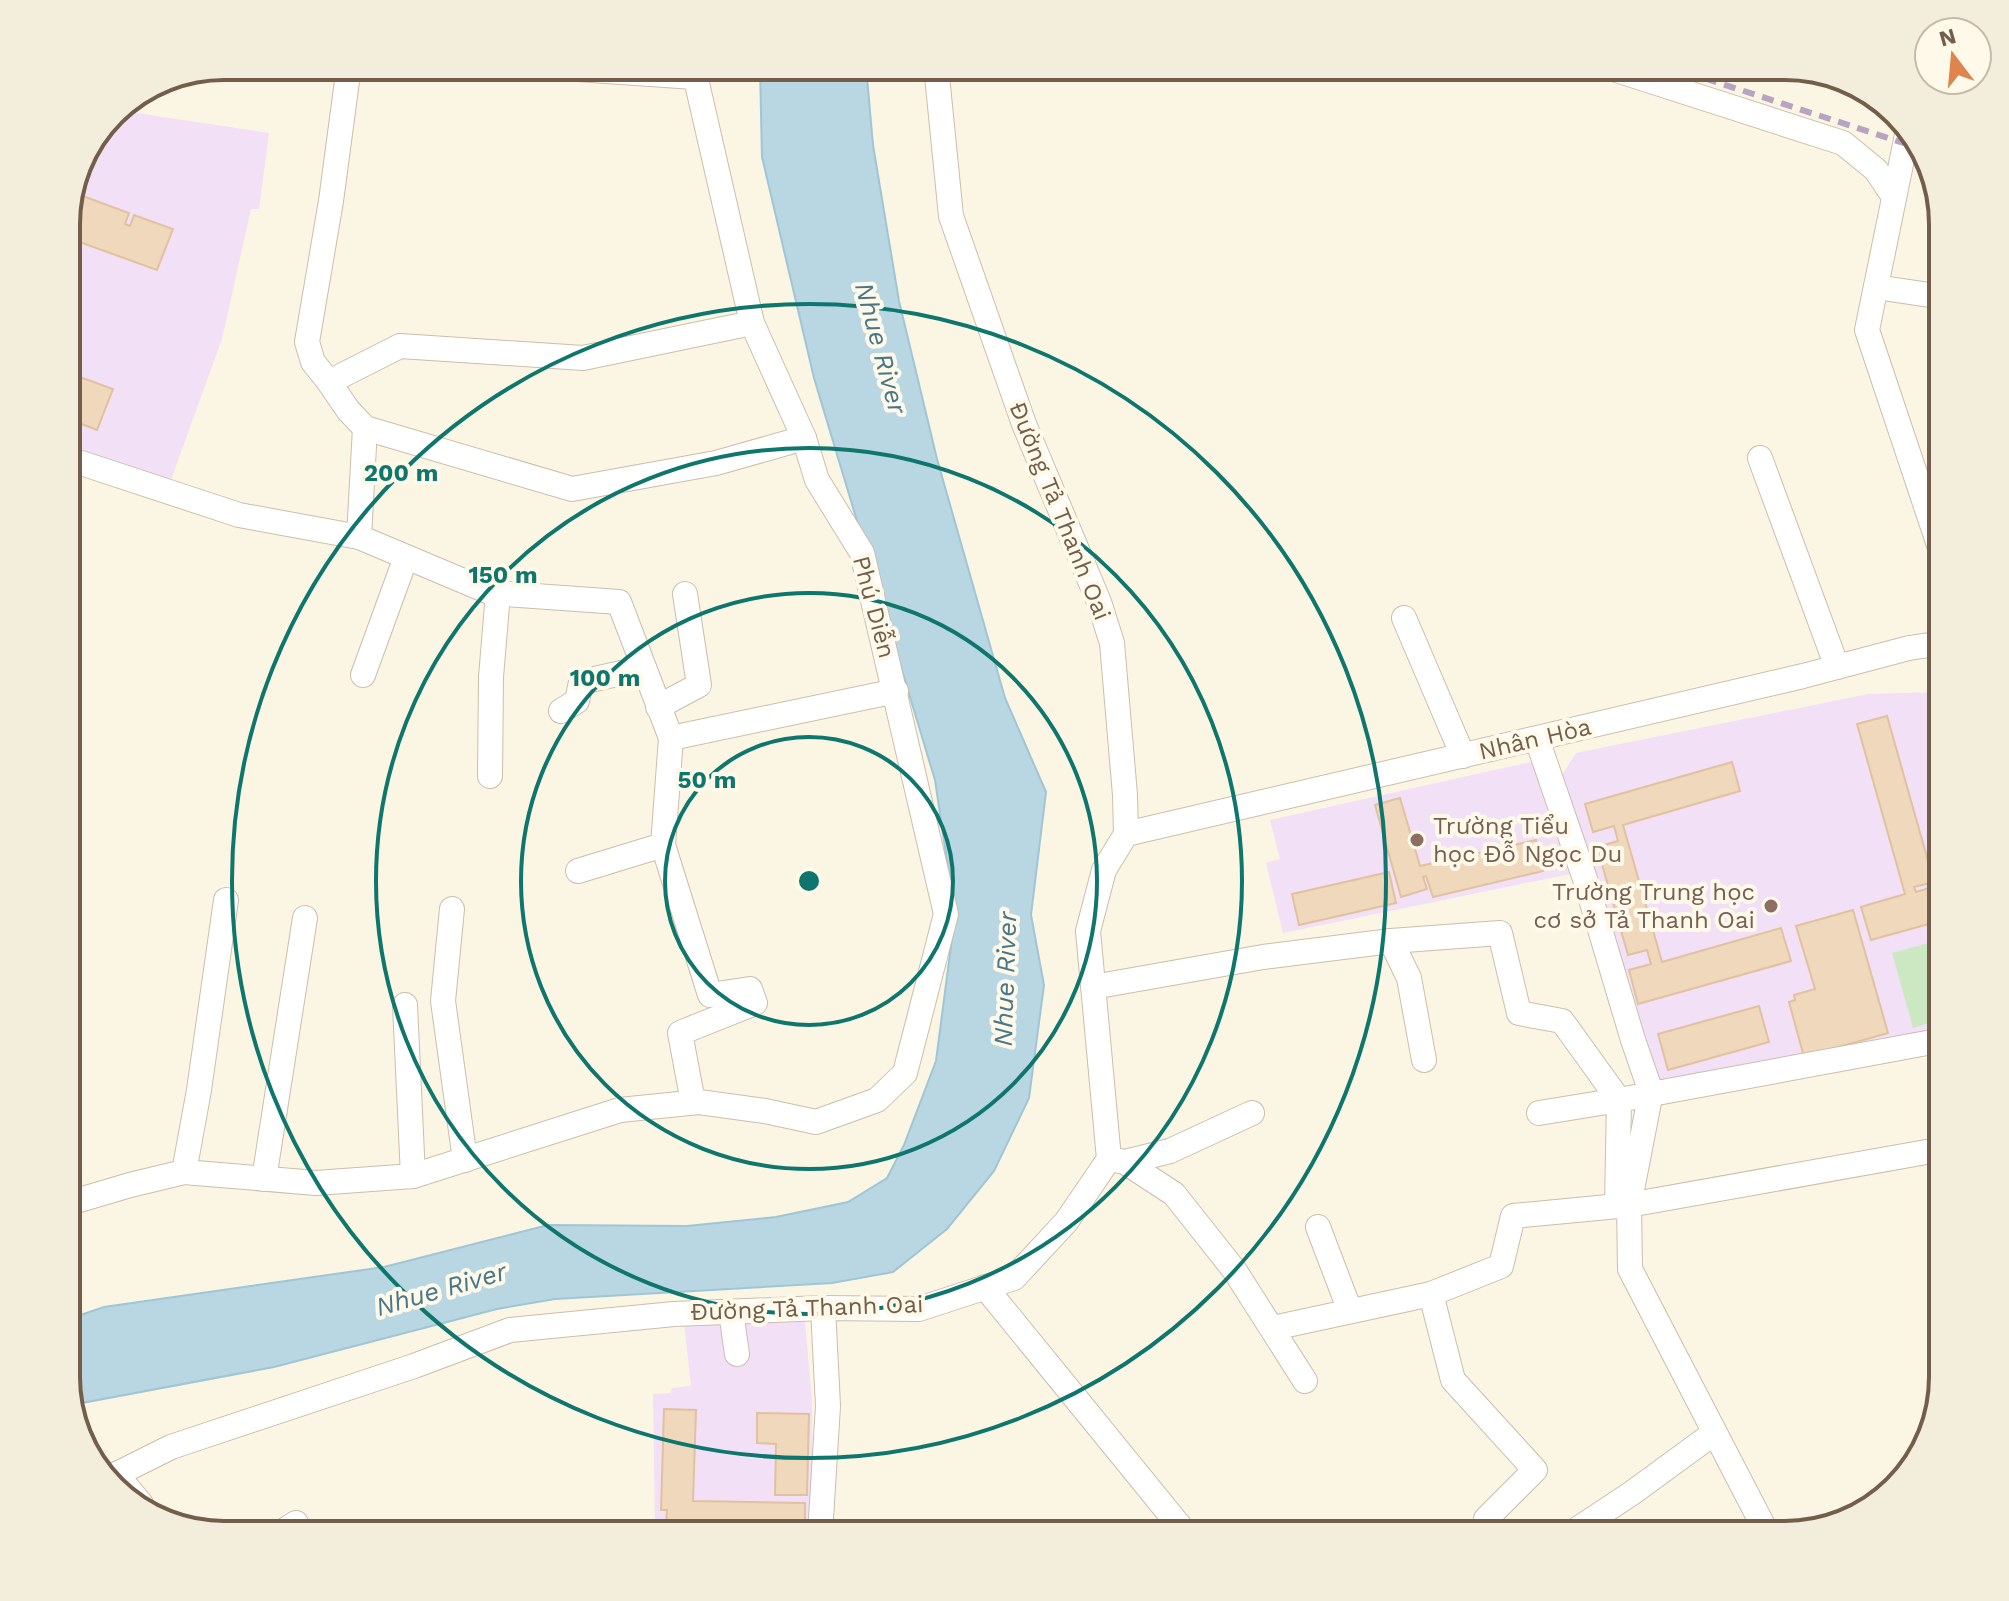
<svg xmlns="http://www.w3.org/2000/svg" width="2009" height="1601" font-family="'Work Sans',sans-serif">
<style>
.education{fill:#f2e0f7}
.green{fill:#cce8c3}
.water{fill:#b9d7e3;stroke:#a0c5d4;stroke-width:2}
.building{fill:#efd8bc;stroke:#e1c19e;stroke-width:2}
.lines{fill:none;stroke-linecap:round;stroke-linejoin:round}
.minor-casing{stroke:#ccbeab;stroke-width:26}
.minor{stroke:#fff;stroke-width:24}
.rail{stroke:#b9a3c3;stroke-width:6;stroke-dasharray:12 8;stroke-linecap:butt}
.ring{fill:none;stroke:#0f766e;stroke-width:4}
.education-dot{fill:#8d6e63;stroke:#fef9e9;stroke-width:3}
.labels{text-anchor:middle;stroke-width:8;stroke-linejoin:round;paint-order:stroke}
.street-label{font-size:24px;fill:#725e4b;stroke:#fef9e9}
.education-label{font-size:24px;fill:#785e54;stroke:#fef9e9;text-anchor:start}
.water-label{font-size:26px;font-style:italic;fill:#49778a;stroke:#fef9e9}
.rim{fill:none;stroke:#725e4b;stroke-width:4}
.centre{fill:#0f766e;stroke:#fef9e9;stroke-width:4}
.ring-label{font-size:24px;text-anchor:middle;font-weight:bold;fill:#0f766e;stroke:#fef9e9;stroke-width:8;stroke-linejoin:round;paint-order:stroke}
</style>
<rect width="100%" height="100%" fill="#fbf5e3"/>
<g class="education">
<polygon points="116,110 269,133 259,209 251,209 222,339 169,485 66,448 66,213 83,154"/>
<polygon points="1943,692 1943,1034 1662,1086 1653,1080 1560,778 1576,753 1868,694"/>
<polygon points="1535,761 1570,874 1283,933 1266,863 1280,859 1270,820"/>
<polygon points="805,1322 812,1400 813,1535 759,1535 655,1528 653,1394 670,1393 672,1388 691,1386 684,1323"/>
</g>
<polygon class="green" points="1943,939 1943,1019 1913,1028 1892,953"/>
<polygon class="water" points="760,66 866,66 873,145 899,301 937,459 1005,698 1046,792 1031,915 1044,985 1029,1098 994,1171 947,1229 893,1272 832,1283 555,1299 497,1309 274,1367 71,1405 66,1387 66,1320 104,1307 384,1267 548,1225 687,1226 776,1217 848,1202 887,1178 904,1145 936,1061 955,915 935,780 814,378 762,157"/>
<g class="building">
<polygon points="72,192 129,213 125,224 130,226 134,215 173,229 157,270 74,240 66,262 69,235 66,234 66,213"/>
<polygon points="66,372 113,389 97,430 66,418"/>
<polygon points="1887,716 1934,882 1914,887 1916,892 1936,886 1943,920 1871,940 1861,907 1905,894 1857,724"/>
<polygon points="1732,762 1740,791 1623,825 1662,962 1781,928 1791,961 1638,1004 1629,970 1651,964 1647,950 1628,955 1597,847 1618,841 1614,826 1593,832 1585,804"/>
<polygon points="1400,798 1420,866 1536,840 1543,871 1433,897 1426,876 1423,877 1427,889 1401,897 1375,805"/>
<polygon points="1389,872 1396,903 1299,925 1292,894"/>
<polygon points="1853,910 1888,1033 1804,1057 1789,1002 1795,1000 1794,995 1815,989 1796,926"/>
<polygon points="1759,1006 1769,1042 1668,1070 1658,1034"/>
<polygon points="664,1409 696,1410 693,1501 805,1503 805,1528 666,1525 667,1510 661,1510"/>
<polygon points="757,1413 809,1414 807,1495 775,1495 776,1444 757,1443"/>
</g>
<g class="lines">
<defs>
<g id="minor">
<polyline points="534,66 694,77"/>
<polyline points="1604,66 1843,143 1876,170 1894,197"/>
<polyline points="1908,130 1867,330 1943,557"/>
<polyline points="1876,287 1943,297"/>
<polyline points="752,323 583,358 400,346 329,382 348,410 365,428 572,489 716,463 804,438"/>
<polyline points="329,382 313,362 307,342 331,201 349,66"/>
<polyline points="66,458 239,515 359,537 492,593 619,602 671,738 896,691"/>
<polyline points="1760,458 1837,667"/>
<polyline points="359,537 365,428"/>
<polyline points="1404,618 1463,756"/>
<polyline points="363,675 406,557"/>
<polyline points="658,707 699,685 685,594"/>
<polyline points="561,711 577,701 581,682 644,668"/>
<polyline points="671,738 663,845 710,995 750,989 755,1003 680,1033 693,1102"/>
<polyline points="1537,739 1585,879 1633,1040 1651,1092 1629,1205 1630,1269 1768,1535"/>
<polyline points="490,776 491,677 498,593"/>
<polyline points="1126,834 1803,676 1909,648 1943,643"/>
<polyline points="578,871 663,845"/>
<polyline points="452,909 443,1001 465,1160"/>
<polyline points="1391,941 1409,978 1424,1060"/>
<polyline points="1093,987 1263,957 1391,941 1500,933 1519,1013 1562,1021 1619,1100 1617,1206"/>
<polyline points="405,1005 413,1176"/>
<polyline points="1539,1113 1619,1100 1943,1040"/>
<polyline points="1109,1159 1125,1162 1174,1194 1235,1271 1305,1381"/>
<polyline points="1125,1162 1170,1151 1252,1113"/>
<polyline points="184,1172 199,1090 226,900"/>
<polyline points="264,1179 305,918"/>
<polyline points="66,1204 130,1185 184,1172 316,1183 413,1176 620,1110 699,1102 765,1111 816,1122 877,1100 905,1073 946,914 862,553 817,480 804,438 752,323 693,66"/>
<polyline points="1318,1227 1350,1311"/>
<polyline points="985,1287 1187,1535"/>
<polyline points="1431,1294 1453,1380 1535,1470 1486,1519"/>
<polyline points="731,1312 737,1354"/>
<polyline points="1273,1328 1431,1294 1501,1266 1513,1216 1629,1205 1943,1149"/>
<polyline points="116,1474 141,1504"/>
<polyline points="107,1479 171,1447 414,1366 510,1330 674,1314 823,1308 919,1309 1014,1278 1066,1222 1109,1159 1088,931 1104,870 1126,834 1125,795 1112,643 1099,602 1024,424 951,216 936,66"/>
<polyline points="1573,1532 1632,1493 1714,1433"/>
<polyline points="277,1535 296,1523"/>
<polyline points="820,1535 828,1406 823,1308"/>
</g>
</defs>
<use href="#minor" class="minor-casing"/>
<use href="#minor" class="minor"/>
<polyline class="rail" points="1667,66 1922,149"/>
</g>
<g class="ring">
<circle cx="809" cy="881" r="144"/>
<circle cx="809" cy="881" r="288"/>
<circle cx="809" cy="881" r="433"/>
<circle cx="809" cy="881" r="577"/>
</g>
<g class="education-dot">
<circle cx="1417" cy="840" r="8"/>
<circle cx="1771" cy="906" r="8"/>
</g>
<g class="labels">
<g class="street-label">
<text transform="translate(1060 511) rotate(68)" y="8">Đường Tả Thanh Oai</text>
<text transform="translate(874 607) rotate(75)" y="8">Phú Diễn</text>
<text transform="translate(1535 739) rotate(-13)" y="8">Nhân Hòa</text>
<text transform="translate(807 1308) rotate(-2)" y="8">Đường Tả Thanh Oai</text>
</g>
<g class="education-label">
<text x="1433" y="834">Trường Tiểu<tspan x="1433" dy="28">học Đỗ Ngọc Du</tspan></text>
<text x="1755" y="900" text-anchor="end">Trường Trung học<tspan x="1755" dy="28">cơ sở Tả Thanh Oai</tspan></text>
</g>
<g class="water-label">
<text transform="translate(881 348) rotate(75)" y="9">Nhue River</text>
<text transform="translate(1005 979) rotate(-88)" y="9">Nhue River</text>
<text transform="translate(441 1289) rotate(-16)" y="9">Nhue River</text>
</g>
</g>
<path d="M0 0H2009V1601H0ZM224 80H1785A144 144 0 0 1 1929 224V1377A144 144 0 0 1 1785 1521H224A144 144 0 0 1 80 1377V224A144 144 0 0 1 224 80Z" fill="#f3eddc" fill-rule="evenodd"/>
<path class="rim" d="M224 80H1785A144 144 0 0 1 1929 224V1377A144 144 0 0 1 1785 1521H224A144 144 0 0 1 80 1377V224A144 144 0 0 1 224 80Z"/>
<circle cx="809" cy="881" r="12" class="centre"/>
<g class="ring-label">
<text x="401" y="481">200 m</text>
<text x="503" y="583">150 m</text>
<text x="605" y="686">100 m</text>
<text x="707" y="788">50 m</text>
</g>
<g transform="translate(1953 56) rotate(344)"><circle r="38" fill="#fef9e9" stroke="#c6bbaa" stroke-width="2"/>
<path d="M0-6L14 30L0 20L-14 30Z" fill="#df844e"/>
<text y="-12" font-size="22" font-weight="bold" text-anchor="middle" fill="#725e4b">N</text>
</g>
</svg>
